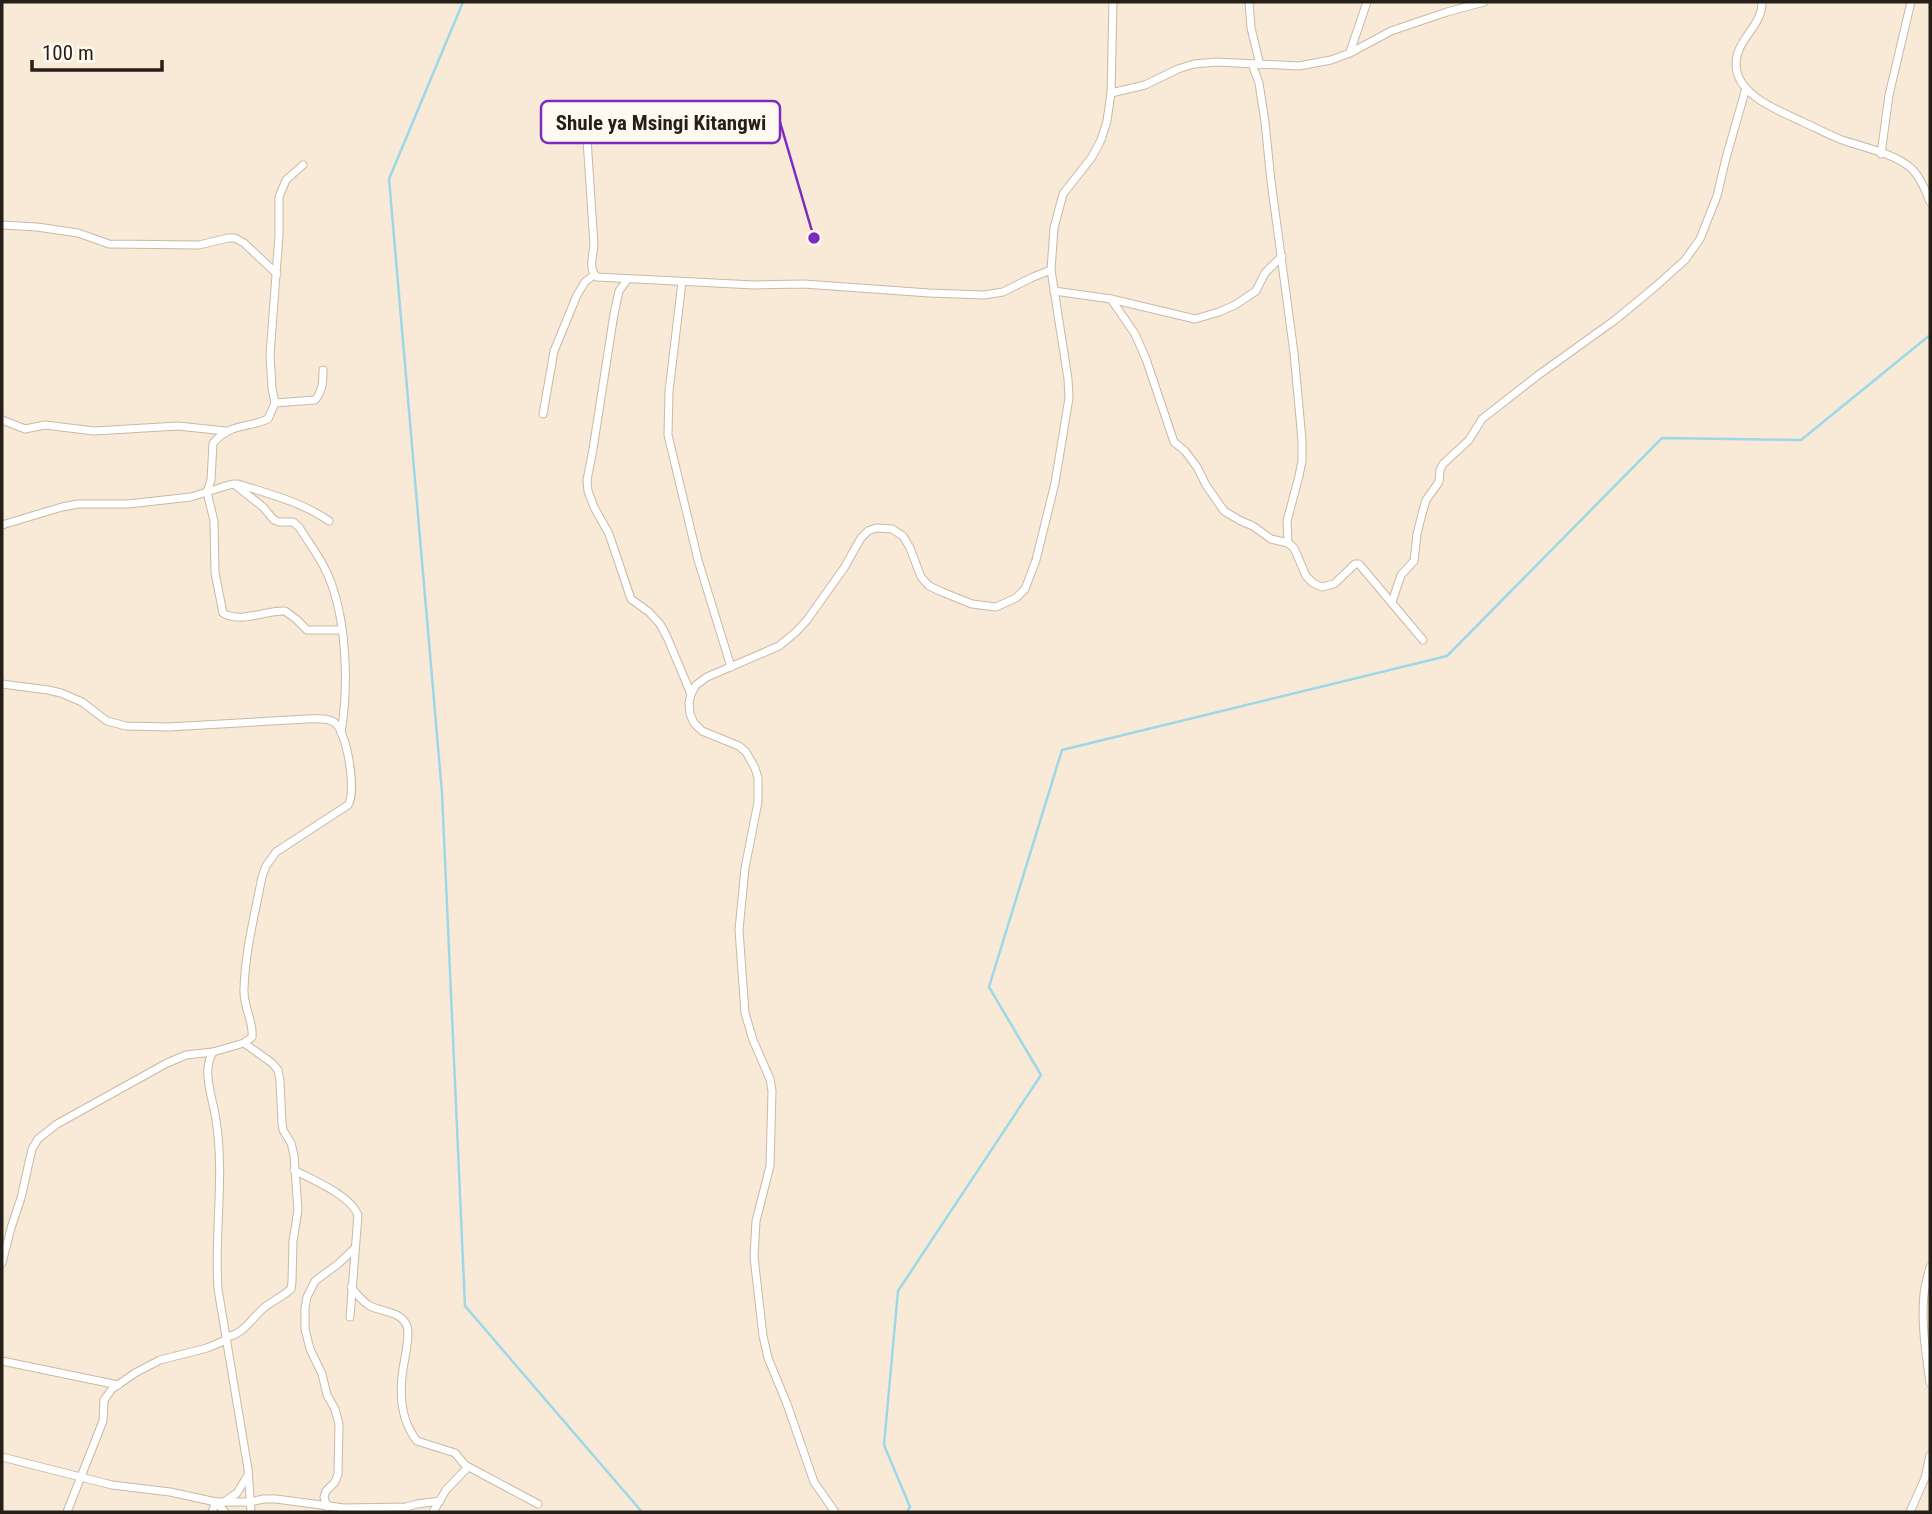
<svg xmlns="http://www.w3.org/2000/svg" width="1932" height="1514" font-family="'Roboto Condensed',sans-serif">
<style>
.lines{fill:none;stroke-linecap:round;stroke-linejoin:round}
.stream{stroke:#9cd8e9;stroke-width:2.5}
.street-casing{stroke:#c7baa6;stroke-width:9}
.street{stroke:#fff;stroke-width:7}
.leader{fill:none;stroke:#7b2cbf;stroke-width:2.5}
.callout-dot{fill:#7b2cbf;stroke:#fff9f1;stroke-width:2.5}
.callout{fill:#fff9f1;stroke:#7b2cbf;stroke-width:2.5}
.callout-label{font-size:21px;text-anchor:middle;font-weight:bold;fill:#251f18}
</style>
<rect width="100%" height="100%" fill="#f8ead6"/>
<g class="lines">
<g class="stream">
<polyline points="463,2 389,179 442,793 465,1306 642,1512"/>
<polyline points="907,1512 910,1507 884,1445 898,1291 1041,1075 989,987 1062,750 1447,656 1662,438 1801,440 1930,335"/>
</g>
<defs>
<g id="street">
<polyline points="1249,2 1251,28 1260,65"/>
<path d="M1762,2C1763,26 1735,40 1736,65C1737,96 1780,111 1803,122C1816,128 1829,135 1842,140C1863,147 1896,154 1912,169C1921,178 1926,191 1930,202"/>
<polyline points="1350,52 1367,2"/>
<polyline points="1252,64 1259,83 1265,122 1271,181 1294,353 1302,440 1302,461 1299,476 1287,521 1288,543"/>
<polyline points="1111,93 1145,85 1178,69 1194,64 1216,62 1299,66 1331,60 1350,53 1391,31 1447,12 1484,2"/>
<path d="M585,109L594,245C593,256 588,269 597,277L754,285L804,284L929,293L984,295L1003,292L1033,277L1051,270"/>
<polyline points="1881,154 1889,95 1911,2"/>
<polyline points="2,225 37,227 78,233 109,244 199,245 228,238 235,238 244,243 277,274"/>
<polyline points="627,280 619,291 614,314 593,449 587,480 588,491 594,507 609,534 631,599 649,612 660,624 667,637 691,694"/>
<polyline points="682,282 669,391 668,435 698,560 731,667"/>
<polyline points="1054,291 1111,299 1195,319 1219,312 1235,305 1256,291 1265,273 1282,256"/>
<polyline points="1111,299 1135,334 1146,359 1174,442 1185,451 1197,467 1206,485 1224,511 1241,521 1253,526 1271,539 1288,543 1294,548 1306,576 1313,583 1322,587 1334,584 1355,564 1359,564 1423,640"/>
<path d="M323,370C323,380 323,391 315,400L275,403L268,419C246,429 232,422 213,443L211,480L207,492L214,521L215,573L223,613C241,624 265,610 285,611L296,619L307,630H342"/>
<polyline points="275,403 272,388 270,355 279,235 279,197 286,180 303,165"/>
<polyline points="543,414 554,351 577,295 585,282 594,275"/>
<polyline points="2,420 25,429 45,425 94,431 178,426 225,431"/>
<path d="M234,484L263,507L274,520L279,522H293L299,527C308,542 320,557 327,573C347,617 349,685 341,733"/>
<path d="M2,525L62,507L78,504H128L191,497L229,485L238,484C269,494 302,502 329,521"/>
<polyline points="1392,602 1401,575 1414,561 1417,534 1422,514 1426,500 1439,482 1440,470 1443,464 1469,440 1482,419 1537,376 1615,320 1655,287 1685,260 1700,239 1717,196 1726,158 1746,88"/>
<path d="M2,684L48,690L61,693L82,702L107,721L126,726L168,727L307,719C315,719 328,717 335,723C347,732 357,792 348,805L276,852L266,866L262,877C255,913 245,952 244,989C243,1007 254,1022 252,1037L244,1043L213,1052C201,1071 213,1098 216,1120C225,1176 214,1233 218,1289L248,1469L251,1512"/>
<path d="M294,1170C313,1180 350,1195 358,1215L350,1317"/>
<polyline points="2,1263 11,1228 21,1198 32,1149 38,1139 57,1124 167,1063 186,1055 213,1052"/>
<path d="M1930,1267C1928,1276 1925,1285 1924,1294C1921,1324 1926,1354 1930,1383"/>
<path d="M351,1287C357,1295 362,1301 370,1306C382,1312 401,1311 407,1326C410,1336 406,1348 405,1358C399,1386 398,1417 417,1441L455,1453L465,1465L538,1504"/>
<path d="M226,1337C245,1334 252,1317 266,1306C275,1300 283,1296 291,1289L292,1282L293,1241L298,1210L294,1155L291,1143L283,1130L282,1123L280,1081L278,1070L272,1063L244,1043"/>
<polyline points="2,1361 118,1385"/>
<polyline points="2,1457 112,1485 170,1492 216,1502 250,1502 263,1499 276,1499 344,1508 406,1507 417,1504 440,1501"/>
<polyline points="224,1502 237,1493 248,1475"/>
<polyline points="327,1507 324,1497 326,1491 335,1482 338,1474 339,1424 335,1409 327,1395 322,1374 310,1349 305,1329 305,1308 307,1297 315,1281 338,1264 355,1248"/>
<polyline points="67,1512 103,1421 104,1400 112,1389 135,1373 160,1360 207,1348 226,1340"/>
<polyline points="212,1512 216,1502 225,1512"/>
<polyline points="433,1512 446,1490 468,1467"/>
<polyline points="835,1512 814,1482 787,1404 768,1358 763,1336 754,1257 756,1221 770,1166 772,1091 770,1079 753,1040 745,1013 739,930 745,868 758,802 758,778 755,768 746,752 739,746 702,731 694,723 690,714 689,703 691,694 696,685 707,677 779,646 796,632 807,620 844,568 861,538 868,531 876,528 892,529 903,536 910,548 921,577 929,586 942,592 972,604 996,607 1016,598 1025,589 1036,560 1055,483 1069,398 1068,379 1051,270 1054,228 1063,194 1092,157 1101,140 1107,121 1111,93 1113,2"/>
<polyline points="1910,1512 1925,1478 1930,1455"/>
</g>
</defs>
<use href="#street" class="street-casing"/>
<use href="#street" class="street"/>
</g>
<path class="leader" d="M814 238L780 122"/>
<circle class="callout-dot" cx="814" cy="238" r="7"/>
<rect class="callout" x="541" y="101" width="239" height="42" rx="7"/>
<g class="callout-label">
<text x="661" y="130">Shule ya Msingi Kitangwi</text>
</g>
<rect width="1932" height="1514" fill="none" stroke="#251f18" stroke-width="7"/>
<path d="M32 60v10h130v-10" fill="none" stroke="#251f18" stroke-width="3.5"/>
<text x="42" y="60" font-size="21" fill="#251f18" stroke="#fff9f1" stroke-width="5" paint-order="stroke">100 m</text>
</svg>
